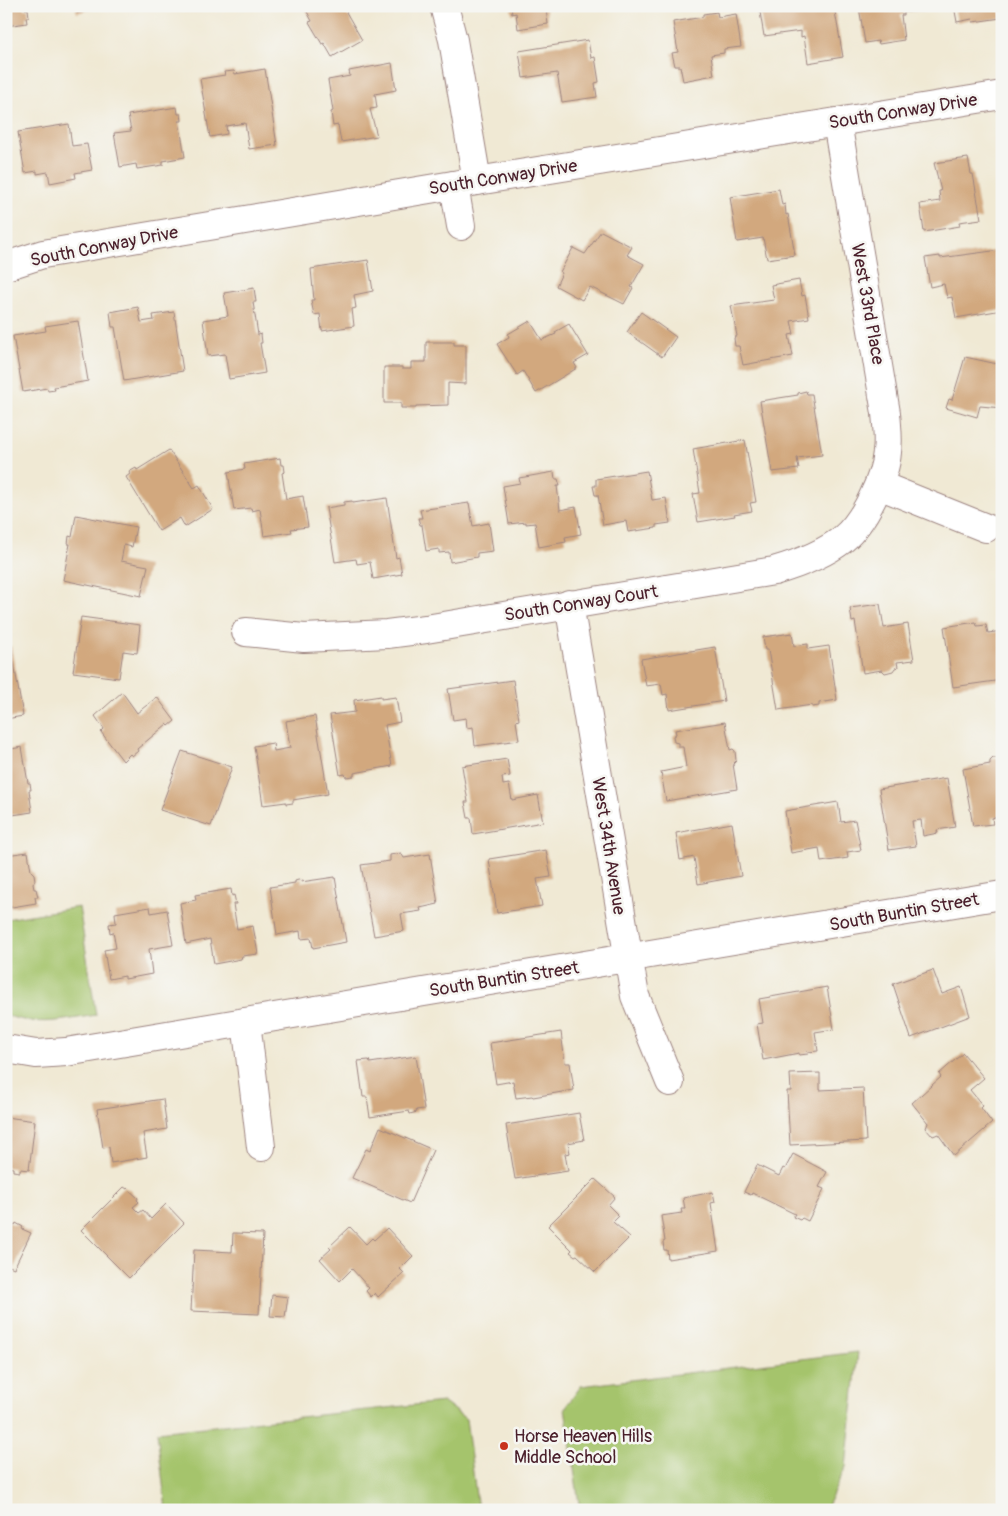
<svg xmlns="http://www.w3.org/2000/svg" width="1008" height="1516" font-family="Pangolin,sans-serif">
<style>
.green{fill:#a5c46c;stroke:#78724c}
.building{fill:#d2a87e}
.lines{fill:none;stroke-linecap:round;stroke-linejoin:round}
.street-casing{stroke:#9d8480;stroke-width:30}
.street{stroke:#fff;stroke-width:28}
.poi-dot{fill:#c8321e;stroke:#f6f6f2;stroke-width:2}
.labels{text-anchor:middle;stroke-width:5;stroke-linejoin:round;paint-order:stroke}
.street-label{font-size:18px;fill:#4a1f2b;stroke:#f6f6f2}
.poi-label{font-size:18px;fill:#4a1f2b;stroke:#f6f6f2;text-anchor:start}
</style>
<rect width="100%" height="100%" fill="#f6f6f2"/>
<filter id="ink" filterUnits="userSpaceOnUse"><feTurbulence type="fractalNoise" baseFrequency=".02" numOctaves="2"/><feDisplacementMap in="SourceGraphic" scale="10" xChannelSelector="R" yChannelSelector="G"/><feConvolveMatrix kernelMatrix="1 2 1 2 8 2 1 2 1" color-interpolation-filters="sRGB"/></filter>
<filter id="wash" filterUnits="userSpaceOnUse"><feTurbulence type="fractalNoise" baseFrequency=".0096" numOctaves="4" result="noise"/><feDisplacementMap in="SourceGraphic" scale="20" xChannelSelector="R" yChannelSelector="G"/><feGaussianBlur stdDeviation="1.12" result="paint"/><feColorMatrix in="noise" values="0 0 0 0 0 0 0 0 0 0 0 0 0 0 0 0 0 1.4 0 .05"/><feComposite in="paint" operator="in"/></filter>
<g filter="url(#wash)">
<rect width="100%" height="100%" fill="#f0e9d4"/>
<g class="green">
<path d="M79,907L96,1015C65,1020 36,1027 6,1015V919Z"/>
<polygon points="858,1352 846,1467 825,1510 580,1510 565,1408 581,1386"/>
<polygon points="443,1402 466,1419 478,1510 166,1510 157,1432"/>
</g>
<g id="blocks">
<g class="building">
<polygon points="6,6 24,6 25,9 28,9 29,17 26,17 27,23 6,26"/>
<polygon points="75,6 100,6 100,7 77,13"/>
<polygon points="304,6 355,6 346,12 362,40 332,57 324,43 322,44 309,22 312,21"/>
<polygon points="511,6 554,6 554,7 546,9 548,24 518,29 516,13 512,14"/>
<polygon points="759,6 834,6 843,57 808,63 804,36 801,37 801,31 764,36"/>
<polygon points="863,6 931,6 931,10 904,12 904,15 901,15 904,40 879,44 878,41 865,43 859,7"/>
<polygon points="954,6 999,6 1001,18 973,22 972,19 957,22"/>
<polygon points="717,12 718,17 736,14 741,47 724,49 724,53 711,55 714,75 683,81 680,66 675,66 672,53 678,52 673,22 703,17 703,14"/>
<polygon points="588,40 591,58 595,57 599,82 595,83 597,97 562,102 557,73 523,78 519,51"/>
<polygon points="392,63 396,90 375,94 377,108 370,109 377,136 341,142 338,125 333,126 331,112 333,111 328,80 350,76 349,71"/>
<polygon points="265,69 277,145 249,149 245,123 226,126 227,134 210,137 200,79 225,75 224,72 234,71 235,74"/>
<polygon points="177,107 178,114 181,114 182,121 179,121 185,157 163,161 163,165 137,169 136,164 120,167 114,133 131,131 128,115"/>
<polygon points="69,124 72,146 87,144 92,170 75,173 76,178 50,183 48,172 37,174 37,171 25,173 18,132"/>
<polygon points="968,158 971,174 973,174 981,219 959,222 960,226 924,232 920,204 940,201 939,191 941,191 934,163"/>
<polygon points="779,189 782,205 785,204 786,215 788,214 795,255 767,259 763,238 737,242 730,197"/>
<polygon points="601,231 632,247 627,255 644,264 631,287 633,288 624,304 590,287 582,300 556,286 562,273 560,272 573,248 585,254"/>
<polygon points="1000,250 1002,260 1002,310 956,318 952,297 947,298 944,284 930,287 925,258 940,256 940,258"/>
<polygon points="368,260 373,291 354,295 356,308 352,309 354,326 322,331 320,314 314,315 311,300 314,300 311,269"/>
<polygon points="799,280 802,296 805,295 809,318 791,321 794,334 789,335 793,356 743,365 739,346 735,346 734,338 737,336 731,306 774,300 771,285"/>
<polygon points="254,288 256,302 253,302 258,335 261,334 262,343 260,343 265,373 229,379 225,354 208,356 203,320 228,316 224,293"/>
<polygon points="138,307 141,322 154,320 153,315 174,312 183,371 124,381 115,327 112,327 110,312"/>
<polygon points="641,312 676,337 662,357 627,332"/>
<polygon points="78,321 88,381 54,387 55,390 48,391 47,388 23,392 13,336 46,331 45,326"/>
<polygon points="530,321 542,340 556,334 555,332 569,324 588,355 574,363 577,368 536,393 523,371 517,375 497,344 509,337 508,334"/>
<polygon points="426,342 454,342 454,345 466,345 466,384 448,383 448,405 416,406 416,408 401,408 401,403 384,403 384,367 402,367 402,369 411,369 411,362 426,362"/>
<polygon points="965,357 1002,365 1002,408 980,406 977,417 946,408 949,399 952,400"/>
<polygon points="806,391 807,394 812,394 822,455 797,458 799,469 772,472 760,401 798,395 798,393"/>
<polygon points="745,440 756,502 750,503 752,511 734,514 735,516 698,522 693,494 700,493 693,449"/>
<polygon points="169,450 194,488 199,485 213,509 185,527 180,518 159,531 126,477 130,474 129,472 136,468 137,470"/>
<polygon points="280,458 281,465 284,465 285,472 282,473 286,499 303,496 308,527 291,529 292,532 264,536 260,509 252,511 251,508 234,510 228,472 245,469 244,464"/>
<polygon points="647,471 652,500 666,498 670,523 656,525 656,528 628,532 626,521 603,525 598,495 595,495 593,486 596,486 596,479"/>
<polygon points="554,472 555,479 558,479 560,486 557,486 560,510 576,507 581,534 565,537 566,542 539,547 535,523 526,524 526,522 509,524 503,486 520,483 519,478"/>
<polygon points="387,498 396,558 399,557 402,574 373,579 370,562 357,564 356,559 335,562 326,508 344,505 344,502 352,501 353,503"/>
<polygon points="469,503 473,526 489,523 493,551 477,553 477,557 450,562 449,552 439,553 439,549 426,551 422,525 420,525 418,518 422,518 420,510"/>
<polygon points="76,515 136,527 132,547 124,545 121,561 148,566 141,596 63,580 70,544 68,544 69,536 72,537"/>
<polygon points="880,604 884,628 908,624 914,660 897,662 898,667 895,668 893,671 885,673 882,670 863,673 855,621 852,622 850,608"/>
<polygon points="81,617 140,625 137,653 123,651 119,678 73,672"/>
<polygon points="976,622 977,626 986,625 988,633 1002,631 1002,680 953,687 944,627"/>
<polygon points="792,633 794,646 808,644 808,649 829,646 837,700 819,703 819,706 812,707 812,705 778,710 768,650 765,650 763,637"/>
<polygon points="11,646 23,716 6,719 6,647"/>
<polygon points="715,647 724,701 669,710 667,694 663,695 661,684 646,686 641,659"/>
<polygon points="513,680 519,720 516,721 519,740 475,746 473,727 467,728 466,718 453,720 448,689"/>
<polygon points="122,692 137,713 157,697 175,721 169,726 167,724 137,749 138,751 132,756 130,754 123,761 101,732 104,729 95,716"/>
<polygon points="381,696 381,699 396,697 400,722 385,725 392,766 354,773 354,776 346,777 345,774 340,775 330,715 355,712 354,700"/>
<polygon points="315,716 328,794 293,800 293,803 286,804 286,802 263,805 254,746 273,743 274,751 290,748 286,721"/>
<polygon points="725,722 730,750 733,749 735,751 736,761 733,764 737,789 666,801 661,772 686,767 683,747 678,747 678,743 674,742 673,736 676,734 675,730"/>
<polygon points="22,747 28,783 30,783 31,790 29,790 32,812 6,816 6,750"/>
<polygon points="182,751 232,767 211,826 160,810"/>
<polygon points="993,758 1002,758 1002,816 992,818 993,824 973,826 963,769 990,764 990,761"/>
<polygon points="507,759 510,776 502,777 503,785 509,784 512,800 538,795 543,822 473,834 471,818 468,818 465,802 468,802 462,766"/>
<polygon points="947,778 955,827 937,830 938,833 923,836 921,820 912,821 916,846 889,850 879,789"/>
<polygon points="838,802 841,822 855,820 861,850 847,852 848,858 821,862 819,848 791,853 785,811"/>
<polygon points="732,823 741,876 698,884 694,857 680,860 676,833"/>
<polygon points="546,850 551,877 537,879 542,906 497,913 489,859"/>
<polygon points="28,852 31,871 34,874 35,880 33,884 34,889 36,889 38,897 35,897 36,903 6,908 6,855"/>
<polygon points="401,853 404,858 430,854 438,904 420,908 421,911 401,914 404,931 374,936 361,865 390,861 390,855"/>
<polygon points="335,877 346,942 313,948 311,938 301,939 300,931 277,935 270,887 295,883 295,881 302,879 301,882"/>
<polygon points="231,889 232,896 234,895 236,904 233,904 237,929 253,926 258,954 242,956 241,959 214,964 210,939 186,944 180,903 196,900 195,895"/>
<polygon points="150,907 151,913 167,910 173,945 149,949 152,974 125,979 125,976 109,979 104,950 116,948 113,932 110,933 109,924 116,923 115,913"/>
<polygon points="933,970 942,994 961,987 970,1016 911,1038 893,984"/>
<polygon points="827,987 834,1029 815,1032 818,1051 807,1052 808,1054 799,1055 799,1053 763,1060 757,1024 763,1023 759,999"/>
<polygon points="561,1032 565,1063 570,1063 574,1090 533,1097 532,1096 516,1098 513,1081 496,1084 490,1043"/>
<polygon points="963,1053 984,1078 970,1090 983,1106 981,1108 992,1123 954,1156 938,1134 933,1136 926,1128 928,1123 912,1103 941,1077 939,1074"/>
<polygon points="416,1056 424,1109 416,1110 417,1112 410,1114 409,1111 370,1117 367,1097 363,1097 358,1061 369,1060 370,1063"/>
<polygon points="820,1073 820,1090 863,1088 866,1141 790,1145 787,1091 791,1091 790,1074"/>
<polygon points="163,1099 167,1129 143,1133 147,1157 111,1163 109,1147 103,1148 97,1109"/>
<polygon points="579,1113 584,1140 568,1143 570,1153 565,1154 568,1171 515,1179 506,1125"/>
<polygon points="6,1117 35,1121 29,1170 20,1169 20,1172 13,1171 13,1168 6,1167"/>
<polygon points="380,1127 433,1150 410,1203 352,1178 366,1149 370,1151"/>
<polygon points="793,1154 827,1172 819,1187 824,1189 808,1221 802,1218 800,1220 793,1217 795,1214 752,1193 751,1195 744,1192 757,1165 779,1176 783,1168 785,1169"/>
<polygon points="595,1179 615,1197 608,1205 619,1216 613,1222 630,1237 595,1272 577,1255 575,1256 570,1252 572,1250 548,1226"/>
<polygon points="124,1187 127,1189 127,1188 138,1198 137,1200 139,1202 133,1207 139,1213 143,1210 151,1219 166,1204 184,1223 129,1278 81,1230"/>
<polygon points="713,1192 715,1202 711,1203 718,1251 668,1259 667,1250 664,1250 663,1242 665,1241 661,1216 682,1213 681,1209 685,1209 683,1198"/>
<polygon points="6,1221 15,1225 16,1223 23,1227 22,1229 31,1233 14,1268 9,1266 6,1272"/>
<polygon points="350,1227 366,1244 372,1238 374,1240 387,1228 413,1256 400,1269 404,1273 378,1297 375,1293 371,1297 366,1291 369,1288 352,1269 340,1281 320,1259 331,1249 329,1247"/>
<polygon points="233,1233 263,1234 259,1314 191,1311 194,1250 232,1252"/>
<polygon points="272,1295 288,1297 285,1317 270,1316"/>
</g>
</g>
</g>
<g filter="url(#ink)">
<use href="#blocks" fill-opacity="0" stroke="#9d8480" stroke-width="1"/>
<g class="lines">
<defs>
<g id="street">
<polyline points="444,6 453,40 477,181"/>
<polyline points="454,185 461,226"/>
<polyline points="6,266 43,254 477,181 1002,95"/>
<polyline points="879,485 986,528"/>
<polyline points="569,604 635,996 670,1082"/>
<path d="M246,632L304,638L387,634L426,629L774,571C798,564 823,555 843,539C864,522 885,478 887,452C889,439 887,426 886,413L837,122"/>
<polyline points="246,1022 261,1147"/>
<polyline points="6,1049 36,1054 66,1052 1002,895"/>
</g>
</defs>
<use href="#street" class="street-casing"/>
<use href="#street" class="street"/>
</g>
</g>
<circle class="poi-dot" cx="504" cy="1446" r="5"/>
<g class="labels">
<g class="street-label">
<text transform="translate(903 111) rotate(-9)" y="6">South Conway Drive</text>
<text transform="translate(503 177) rotate(-9)" y="6">South Conway Drive</text>
<text transform="translate(104 246) rotate(-11)" y="6">South Conway Drive</text>
<text transform="translate(868 304) rotate(80)" y="6">West 33rd Place</text>
<text transform="translate(581 603) rotate(-9)" y="6">South Conway Court</text>
<text transform="translate(609 846) rotate(81)" y="6">West 34th Avenue</text>
<text transform="translate(904 912) rotate(-10)" y="6">South Buntin Street</text>
<text transform="translate(504 979) rotate(-9)" y="6">South Buntin Street</text>
</g>
<g class="poi-label">
<text x="514" y="1442">Horse Heaven Hills<tspan x="514" dy="21">Middle School</tspan></text>
</g>
</g>
<rect width="1008" height="1516" fill="none" stroke="#f6f6f2" stroke-width="25"/>
</svg>
